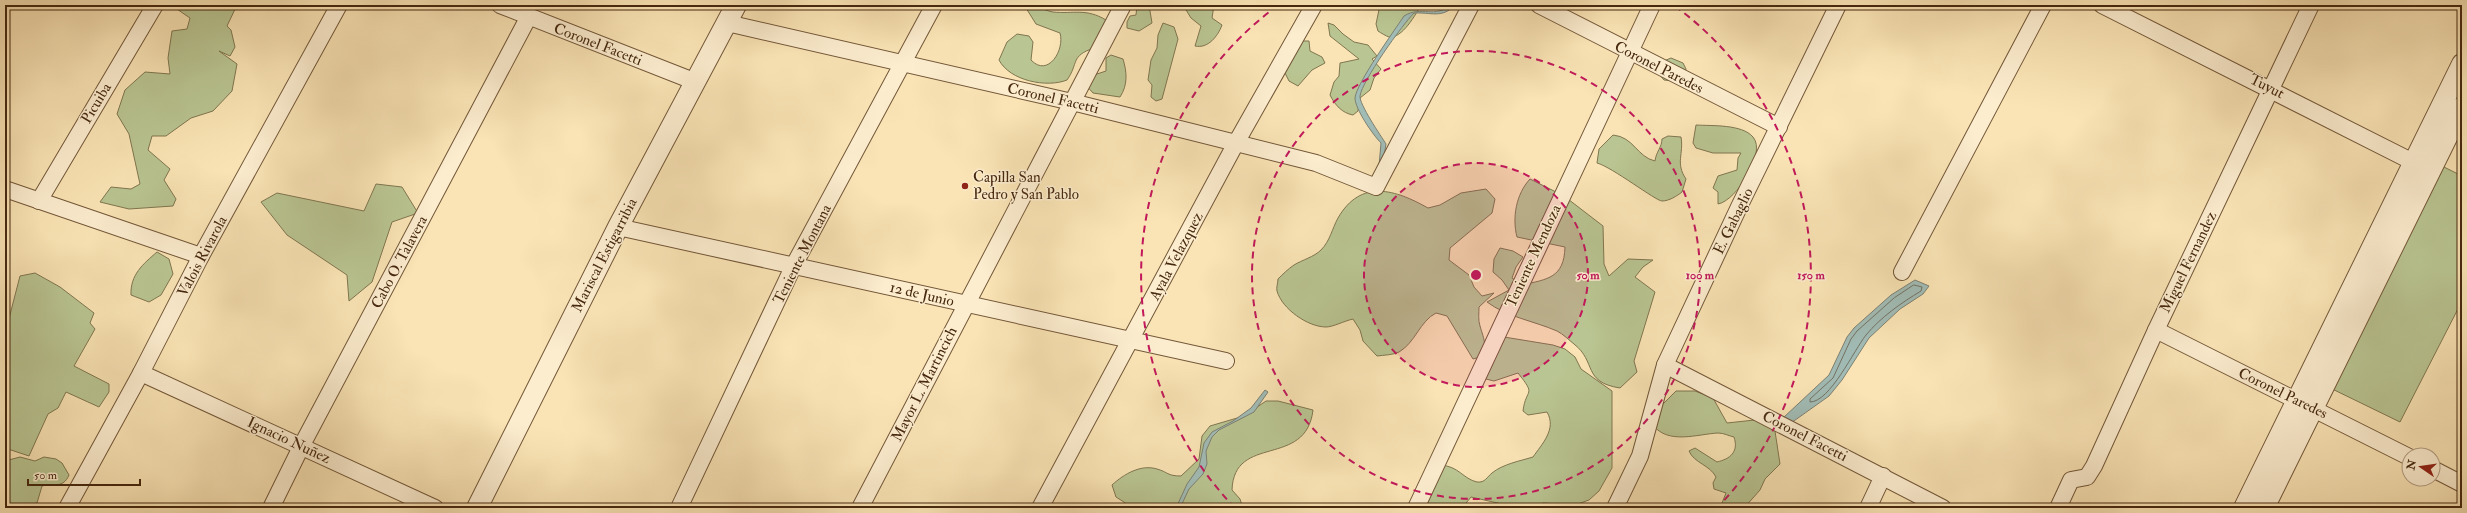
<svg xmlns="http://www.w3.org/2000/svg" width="2467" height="513" font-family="'IM FELL Double Pica',serif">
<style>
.green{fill:#b9c592;stroke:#807650}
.water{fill:#a1bcb6;stroke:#7d8173}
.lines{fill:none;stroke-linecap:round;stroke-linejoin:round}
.shore{stroke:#747262;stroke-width:1}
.minor-casing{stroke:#735738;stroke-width:18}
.tertiary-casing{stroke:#735738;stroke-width:22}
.minor{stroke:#fcedcf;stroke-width:16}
.tertiary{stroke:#fcedcf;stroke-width:20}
.ring{fill:none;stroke:#c2185b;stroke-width:2;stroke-dasharray:7 5}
.poi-dot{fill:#8f2418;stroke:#fcedcf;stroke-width:1.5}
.labels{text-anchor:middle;stroke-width:3;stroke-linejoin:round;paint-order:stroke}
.street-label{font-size:15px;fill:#46280f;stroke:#fcedcf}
.poi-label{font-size:15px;fill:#46280f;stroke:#fcedcf;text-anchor:start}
.centre{fill:#c2185b;stroke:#fcedcf;stroke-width:2}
.ring-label{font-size:12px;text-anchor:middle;font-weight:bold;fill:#c2185b;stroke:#fcedcf;stroke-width:3;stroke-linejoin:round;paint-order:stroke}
</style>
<rect width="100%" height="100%" fill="#fae4b5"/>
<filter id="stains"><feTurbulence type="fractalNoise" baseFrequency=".005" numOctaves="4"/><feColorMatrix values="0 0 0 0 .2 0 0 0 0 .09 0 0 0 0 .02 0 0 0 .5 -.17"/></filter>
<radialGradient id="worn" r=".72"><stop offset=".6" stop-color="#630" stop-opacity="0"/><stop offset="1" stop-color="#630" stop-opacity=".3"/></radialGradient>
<g class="green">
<polygon points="175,5 237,5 227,26 231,30 235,47 230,56 219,51 237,64 232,91 213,111 191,118 166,136 152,136 148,150 170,169 164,180 176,199 173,206 129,209 100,202 111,187 131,189 140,184 129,134 117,114 125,90 145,72 170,74 168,58 172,31 187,29 190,18 174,7"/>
<path d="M1029,5C1038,5 1045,11 1053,12C1074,14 1086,8 1106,20L1105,26L1094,48C1070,56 1079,63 1067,80C1047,88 1010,81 999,60L1007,42L1017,34L1029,36L1033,42L1031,60C1048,78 1065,50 1060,33L1036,24L1026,8Z"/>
<polygon points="1137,5 1149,5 1152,23 1139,31 1127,28 1127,22 1130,16 1136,15"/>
<path d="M1183,5H1214L1212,18L1222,25C1218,36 1208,49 1195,46L1201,26L1191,18Z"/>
<path d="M1380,5H1402L1404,8L1421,5C1416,14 1402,39 1389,37C1386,36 1381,33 1378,31L1376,24Z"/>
<polygon points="1163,23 1174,27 1178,39 1162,99 1156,101 1151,97 1152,85 1148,80 1151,60 1157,48 1158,35"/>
<path d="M1328,23L1334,25L1343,34L1354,42L1368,45L1377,56L1372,59L1381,69L1374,78L1370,90L1360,98L1358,111L1353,115C1342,113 1335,105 1330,95L1334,82L1339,76L1340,63L1359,59L1330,36Z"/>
<polygon points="1302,41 1309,41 1310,51 1322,57 1325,63 1312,70 1298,86 1289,81 1284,71"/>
<path d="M1111,55L1123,59C1127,72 1128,85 1120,97L1093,93L1085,84L1094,75L1106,71V58Z"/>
<polygon points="1671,58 1683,63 1686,69 1684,75 1673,81 1664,80 1658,73 1664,61"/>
<path d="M1696,125C1712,126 1742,124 1753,137C1767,153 1736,201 1718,204V192L1713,188L1718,176L1737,170L1738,158L1741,153H1713L1696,148L1693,143Z"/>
<path d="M1613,135C1634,137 1637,157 1655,161C1656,152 1662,147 1662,139L1668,136L1681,137C1684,154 1675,163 1686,179L1682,192C1677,196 1669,201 1662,201C1656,201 1612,167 1597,163L1599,149Z"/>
<polygon points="2436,163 2462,176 2462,301 2400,422 2324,385"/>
<path d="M1530,179L1564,196L1603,226L1604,264L1609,276L1628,259L1653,260L1643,267L1635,277L1655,292L1634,361L1637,372L1620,388C1582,382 1597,362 1574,344C1569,340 1563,334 1557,331C1534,321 1507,317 1487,302L1509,290L1502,280L1493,272L1494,259L1500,248L1513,251L1523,257L1516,267L1512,278L1522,285C1548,279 1564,278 1565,247L1517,237C1512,218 1516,194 1530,179Z"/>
<polygon points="376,184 402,187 418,213 392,222 372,282 349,301 347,275 287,235 261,202 277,193 364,211"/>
<path d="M1486,189L1495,199L1492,213L1450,248L1449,260L1469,275L1474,287L1482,296L1494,293L1479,307C1479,313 1478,320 1480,326C1483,337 1492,355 1473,359L1447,316L1436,313C1420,321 1415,343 1399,352C1393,355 1384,355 1377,356L1363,341L1360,330L1353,319C1344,321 1333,327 1326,327C1308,327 1282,309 1277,291C1276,288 1278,283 1278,279C1283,274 1288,269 1294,265C1302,260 1314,257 1321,250C1330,241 1332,229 1338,218C1361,178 1396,190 1428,208L1440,205L1461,193Z"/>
<path d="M157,252L169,259L173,274L161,295L149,302L131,295C130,275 143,264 157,252Z"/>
<polygon points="35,273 60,287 94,313 90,323 95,329 74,366 109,384 109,392 99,407 66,392 58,408 48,414 29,456 5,448 5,334 20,276"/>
<path d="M1504,337L1553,345L1565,349L1575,357L1581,369L1612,391V468L1599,491L1589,500L1575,505L1543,503L1535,508H1520L1471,497L1462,508H1431L1426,501L1440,465C1459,466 1463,479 1477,482C1485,483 1487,477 1492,473C1503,464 1520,461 1533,457C1542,444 1557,429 1547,412L1528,415L1523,411C1526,387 1537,397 1518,373L1494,381L1482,378Z"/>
<path d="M1676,391H1695L1713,398L1727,423L1773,418L1780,464L1765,479L1760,490L1744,508H1720L1726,493L1714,489L1713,483L1716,477C1710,465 1694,463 1689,451L1695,448L1717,462C1730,459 1739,452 1734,437C1729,436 1724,433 1718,433C1698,434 1668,445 1653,425L1658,409Z"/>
<path d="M1266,401H1278L1313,410C1306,469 1234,433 1232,490L1240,499L1243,508H1127V504L1116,497L1112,485C1124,474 1141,464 1157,469C1168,472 1167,476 1181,476L1199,459L1202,436L1210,426L1244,416Z"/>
<path d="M20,457L35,461L44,457L56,459L62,463L69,475C63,489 54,483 42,486L37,503C25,505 17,508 5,508V461Z"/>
</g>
<g class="water">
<path d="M1450,5H1455C1442,19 1431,12 1414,13C1402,25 1362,81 1360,96C1359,104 1381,136 1386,144L1383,163L1379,166L1381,143C1373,135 1355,109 1355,98C1356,84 1394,31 1404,16C1422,5 1435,19 1450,5Z"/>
<polygon points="1915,280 1929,286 1923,294 1900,309 1869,338 1842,380 1829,396 1791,423 1783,418 1829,375 1847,337 1854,328 1891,295"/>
<polygon points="1265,390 1268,392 1254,412 1219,430 1212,437 1206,451 1207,464 1203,474 1189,489 1180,508 1176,508 1187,484 1199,467 1204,443 1212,432 1233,421 1251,408"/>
</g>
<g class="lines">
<path class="shore" d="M1914,285L1922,287L1921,291C1901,303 1881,317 1866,335C1854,350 1830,402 1810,402V399L1833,378L1851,339L1857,331L1894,298Z"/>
<defs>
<g id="minor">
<polyline points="500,5 696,82"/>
<polyline points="1539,5 1779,127"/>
<polyline points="2102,5 2423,167"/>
<polyline points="727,23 1072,102 1316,163 1376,187 1471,5"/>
<polyline points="5,189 201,256"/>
<polyline points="39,201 155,5"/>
<polyline points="618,227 1226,361"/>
<polyline points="1902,272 2043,5"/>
<polyline points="2156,330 2409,457"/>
<polyline points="1665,365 1943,508"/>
<polyline points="141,373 435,508"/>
<polyline points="2433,469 2462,484"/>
<polyline points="67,508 141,373 201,256 339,5"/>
<polyline points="271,508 302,445 528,18"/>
<polyline points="679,508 794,265 934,5"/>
<polyline points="860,508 1123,5"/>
<polyline points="1040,508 1236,143 1314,5"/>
<polyline points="1416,508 1652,5"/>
<polyline points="1615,508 1640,456 1665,365 1739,207 1838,5"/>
<polyline points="1868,508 1883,476"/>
<polyline points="2058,508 2071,480 2087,477 2094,466 2156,330 2311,5"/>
</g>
<g id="tertiary">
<polyline points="477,508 618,227 736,5"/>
<polyline points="2244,508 2462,64"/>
<polyline points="2264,508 2462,107"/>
</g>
</defs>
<use href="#minor" class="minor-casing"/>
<use href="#tertiary" class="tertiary-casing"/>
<use href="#minor" class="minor"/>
<use href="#tertiary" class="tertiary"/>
</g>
<circle cx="1476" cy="275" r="112" fill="#c2185b" fill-opacity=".12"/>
<g class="ring">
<circle cx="1476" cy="275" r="112"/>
<circle cx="1476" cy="275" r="224"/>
<path d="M1235 508A335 335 0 0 1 1277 6M1675 6A335 335 0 0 1 1717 508"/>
</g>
<circle class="poi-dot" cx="965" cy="186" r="4"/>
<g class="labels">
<g class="street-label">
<text transform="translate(598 44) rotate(21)" y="5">Coronel Facetti</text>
<text transform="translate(1659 67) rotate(27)" y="5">Coronel Paredes</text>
<text transform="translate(2267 86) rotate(27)" y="5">Tuyut</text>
<text transform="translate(1053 98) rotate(13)" y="5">Coronel Facetti</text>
<text transform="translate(96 103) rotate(-59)" y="5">Picuiba</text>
<text transform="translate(1733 221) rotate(-64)" y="5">E. Gabaglio</text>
<text transform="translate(802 254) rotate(-63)" y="5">Teniente Montana</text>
<text transform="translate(604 255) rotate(-63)" y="5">Mariscal Estigarribia</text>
<text transform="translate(202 256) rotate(-62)" y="5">Valois Rivarola</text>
<text transform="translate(1176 256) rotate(-62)" y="5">Ayala Velazquez</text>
<text transform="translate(1533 256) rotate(-65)" y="5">Teniente Mendoza</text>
<text transform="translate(399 262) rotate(-62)" y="5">Cabo O. Talavera</text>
<text transform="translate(2188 262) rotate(-64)" y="5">Miguel Fernandez</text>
<text transform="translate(922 294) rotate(13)" y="5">12 de Junio</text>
<text transform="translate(924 384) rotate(-63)" y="5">Mayor L. Martincich</text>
<text transform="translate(2283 393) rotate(26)" y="5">Coronel Paredes</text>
<text transform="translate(1805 436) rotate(27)" y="5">Coronel Facetti</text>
<text transform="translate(289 440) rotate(25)" y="5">Ignacio Nuñez</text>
</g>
<g class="poi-label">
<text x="973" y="182">Capilla San<tspan x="973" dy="17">Pedro y San Pablo</tspan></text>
</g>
</g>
<circle cx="1476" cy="275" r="6" class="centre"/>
<g class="ring-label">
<text x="1588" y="279">50 m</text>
<text x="1700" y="279">100 m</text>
<text x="1811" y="279">150 m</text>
</g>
<rect width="2467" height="513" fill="none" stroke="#fae4b5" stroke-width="20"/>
<rect x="6" y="6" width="2455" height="501" fill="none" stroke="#46280f" stroke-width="2"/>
<rect x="10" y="10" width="2447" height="493" fill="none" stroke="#46280f"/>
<g transform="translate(2421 467) rotate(283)"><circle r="19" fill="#fcedcf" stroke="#b39e82"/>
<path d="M0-3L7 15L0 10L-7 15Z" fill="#8f2418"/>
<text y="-6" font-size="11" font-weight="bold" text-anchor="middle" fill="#46280f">N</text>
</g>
<path d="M28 479v6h112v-6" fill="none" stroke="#46280f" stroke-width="2"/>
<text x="34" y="479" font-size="12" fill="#46280f" stroke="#fcedcf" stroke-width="3" paint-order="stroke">50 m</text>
<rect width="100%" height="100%" filter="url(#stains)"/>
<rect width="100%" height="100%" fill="url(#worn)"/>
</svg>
